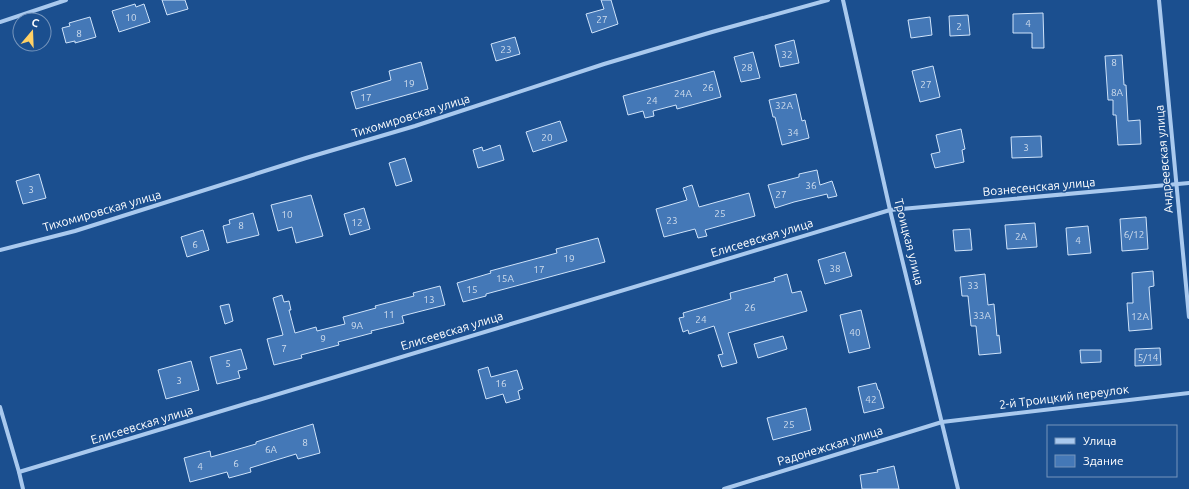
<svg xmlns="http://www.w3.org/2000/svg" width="1189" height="489" font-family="Ubuntu,sans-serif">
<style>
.building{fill:#4478b7;stroke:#cfe3fa}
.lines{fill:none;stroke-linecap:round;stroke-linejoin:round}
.street{stroke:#a9c9ee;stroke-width:4}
.labels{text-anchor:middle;stroke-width:3;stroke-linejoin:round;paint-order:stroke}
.number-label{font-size:10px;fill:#d0dded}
.street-label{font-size:12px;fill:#fff;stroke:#1b4f8f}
</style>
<rect width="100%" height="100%" fill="#1b4f8f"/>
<g class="building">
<polygon points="162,0 185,0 188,9 167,15"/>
<polygon points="601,0 611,0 618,24 592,33 586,14 604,9"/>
<polygon points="135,4 136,7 144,4 150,22 119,32 112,11"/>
<polygon points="1043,13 1044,48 1032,48 1032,33 1013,33 1013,14"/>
<polygon points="968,15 970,35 950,36 949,16"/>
<polygon points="90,17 96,37 75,43 75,41 66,43 62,28 70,26 69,23"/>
<polygon points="930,17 932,35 911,38 908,20"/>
<polygon points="515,37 520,54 496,61 491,44"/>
<polygon points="794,40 799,63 780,67 775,45"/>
<polygon points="753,52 760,78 741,82 734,57"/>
<polygon points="1122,55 1124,85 1126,85 1128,121 1140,120 1141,144 1118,145 1116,115 1113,115 1113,100 1108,100 1105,56"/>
<polygon points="421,62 428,89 356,109 351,92 391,80 389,71"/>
<polygon points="933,66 940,97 920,102 912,71"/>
<polygon points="714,71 721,97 677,109 676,105 653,111 654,116 645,118 643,111 628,115 623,96"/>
<polygon points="796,94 802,121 805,120 809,138 782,145 775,117 773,117 769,100"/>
<polygon points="560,121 567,141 533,152 526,132"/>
<polygon points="961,129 965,149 962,150 964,162 935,168 931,154 940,152 936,135"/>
<polygon points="1041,136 1042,157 1012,158 1011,137"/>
<polygon points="500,145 504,160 478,168 473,150 482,147 483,151"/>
<polygon points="405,158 412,181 396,186 389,163"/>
<polygon points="817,170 820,185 832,181 837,196 828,198 827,194 794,202 775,208 768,185 799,177 799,174"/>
<polygon points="39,174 46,198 23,204 16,181"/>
<polygon points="692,185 699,207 749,193 755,216 705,230 707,236 698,238 695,229 664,237 656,209 687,200 683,188"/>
<polygon points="311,195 323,236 296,243 292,227 278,231 271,205"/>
<polygon points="364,208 370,229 350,235 344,214"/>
<polygon points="253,213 259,235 227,243 223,226 230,224 229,220"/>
<polygon points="1146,217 1148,249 1122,251 1120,219"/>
<polygon points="1035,223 1037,247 1007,249 1005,225"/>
<polygon points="1088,226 1091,253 1068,255 1066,228"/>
<polygon points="970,229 972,250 955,251 953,230"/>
<polygon points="203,230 209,250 187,257 181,237"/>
<polygon points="598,238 605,262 486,294 486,296 463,302 457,283 491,273 490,271 557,253 556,249"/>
<polygon points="845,252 852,276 825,284 818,260"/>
<polygon points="1153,271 1154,286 1149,287 1152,329 1129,331 1127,303 1133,303 1132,273"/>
<polygon points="787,274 792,293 801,291 807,311 728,333 737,363 722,367 718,355 723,354 714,326 689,334 688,330 683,332 679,318 684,317 683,313 731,299 730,293 775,281 774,278"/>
<polygon points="985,274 988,305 994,304 997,336 999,335 1001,353 979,355 976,326 971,326 968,296 962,296 960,277"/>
<polygon points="440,286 445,305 402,316 404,323 371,331 372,333 338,342 339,345 301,355 302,358 274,365 267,339 283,335 273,298 282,295 284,302 289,301 291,310 289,310 295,333 316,327 317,331 345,324 343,317 376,308 375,306 414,296 413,293"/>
<polygon points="229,304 233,321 225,324 220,306"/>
<polygon points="861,310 870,348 849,353 840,315"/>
<polygon points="783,336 787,349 758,358 754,344"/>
<polygon points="1160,348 1161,365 1135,366 1135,349"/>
<polygon points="241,349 247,369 238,371 240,378 217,384 210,357"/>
<polygon points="1080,350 1101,350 1101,362 1081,363"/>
<polygon points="191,361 199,390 166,399 158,370"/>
<polygon points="488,367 491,377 517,370 523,389 518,391 520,399 506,403 503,394 486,399 478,370"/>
<polygon points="876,383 878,390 879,390 884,408 864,413 858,387"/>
<polygon points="806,408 811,430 773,440 767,418"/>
<polygon points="313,424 320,453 298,459 296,454 250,468 251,472 229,478 227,472 190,482 184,458 210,451 211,457 256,444 256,442"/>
<polygon points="894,466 899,489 862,489 860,475 878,472 877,470"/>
</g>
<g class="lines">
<g class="street">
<polyline points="843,0 890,210 958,489"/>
<polyline points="1159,0 1189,317"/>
<polyline points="0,22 66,0"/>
<polyline points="0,250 75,231 306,158 415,126 604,64 712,32 828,0"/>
<polyline points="0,407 19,472 23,489"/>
<polyline points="19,472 890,210 1189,183"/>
<polyline points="724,489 942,422 1189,393"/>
</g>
</g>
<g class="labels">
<g class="number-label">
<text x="131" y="21">10</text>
<text x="602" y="23">27</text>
<text x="1028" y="27">4</text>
<text x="959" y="30">2</text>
<text x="79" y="37">8</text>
<text x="506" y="53">23</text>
<text x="787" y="58">32</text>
<text x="1114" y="66">8</text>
<text x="747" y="71">28</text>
<text x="409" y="87">19</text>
<text x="926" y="88">27</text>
<text x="708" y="91">26</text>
<text x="1117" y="96">8А</text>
<text x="683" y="97">24А</text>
<text x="366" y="101">17</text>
<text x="652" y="104">24</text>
<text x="784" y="109">32А</text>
<text x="793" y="136">34</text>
<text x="547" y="141">20</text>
<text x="1026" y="151">3</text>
<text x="811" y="189">36</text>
<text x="31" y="193">3</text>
<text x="781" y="198">27</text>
<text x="720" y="217">25</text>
<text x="287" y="218">10</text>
<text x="672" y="224">23</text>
<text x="357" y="226">12</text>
<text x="241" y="229">8</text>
<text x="1134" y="238">6/12</text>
<text x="1021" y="240">2А</text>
<text x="1078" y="244">4</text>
<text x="195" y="248">6</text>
<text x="569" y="262">19</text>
<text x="835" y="272">38</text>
<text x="539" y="273">17</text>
<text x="505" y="282">15А</text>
<text x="973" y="289">33</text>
<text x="472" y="293">15</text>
<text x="429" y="303">13</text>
<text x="750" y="311">26</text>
<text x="389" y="318">11</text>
<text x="982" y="319">33А</text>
<text x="1140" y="320">12А</text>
<text x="701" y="323">24</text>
<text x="357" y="329">9А</text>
<text x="855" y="336">40</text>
<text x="323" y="342">9</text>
<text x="284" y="352">7</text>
<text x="1148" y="361">5/14</text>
<text x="228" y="367">5</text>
<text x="179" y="384">3</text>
<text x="501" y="387">16</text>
<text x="871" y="403">42</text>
<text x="789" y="428">25</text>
<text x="305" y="446">8</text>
<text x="271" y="453">6А</text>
<text x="236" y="467">6</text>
<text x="200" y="470">4</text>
</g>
<g class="street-label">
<text transform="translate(411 116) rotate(-17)" y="4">Тихомировская улица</text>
<text transform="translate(1164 159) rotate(-95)" y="4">Андреевская улица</text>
<text transform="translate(1039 187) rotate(-5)" y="4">Вознесенская улица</text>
<text transform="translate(102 211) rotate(-16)" y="4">Тихомировская улица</text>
<text transform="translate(762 238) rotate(-17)" y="4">Елисеевская улица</text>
<text transform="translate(909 242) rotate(76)" y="4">Троицкая улица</text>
<text transform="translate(452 331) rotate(-17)" y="4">Елисеевская улица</text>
<text transform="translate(1064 397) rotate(-7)" y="4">2-й Троицкий переулок</text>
<text transform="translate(142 425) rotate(-17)" y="4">Елисеевская улица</text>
<text transform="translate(830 446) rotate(-17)" y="4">Радонежская улица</text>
</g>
</g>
<rect x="1047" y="425" width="130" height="52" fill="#1b4f8f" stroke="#7695bc"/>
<rect x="1055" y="438" width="20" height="6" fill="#a9c9ee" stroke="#7695bc"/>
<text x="1083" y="445" font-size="12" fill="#ffffff">Улица</text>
<rect x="1055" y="455" width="20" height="12" fill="#4478b7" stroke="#7695bc"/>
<text x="1083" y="465" font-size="12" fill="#ffffff">Здание</text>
<g transform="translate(32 32) rotate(19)"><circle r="19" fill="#1b4f8f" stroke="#7695bc"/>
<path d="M0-3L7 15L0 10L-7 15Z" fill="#ffd166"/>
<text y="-6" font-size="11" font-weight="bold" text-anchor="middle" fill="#ffffff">С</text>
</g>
</svg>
